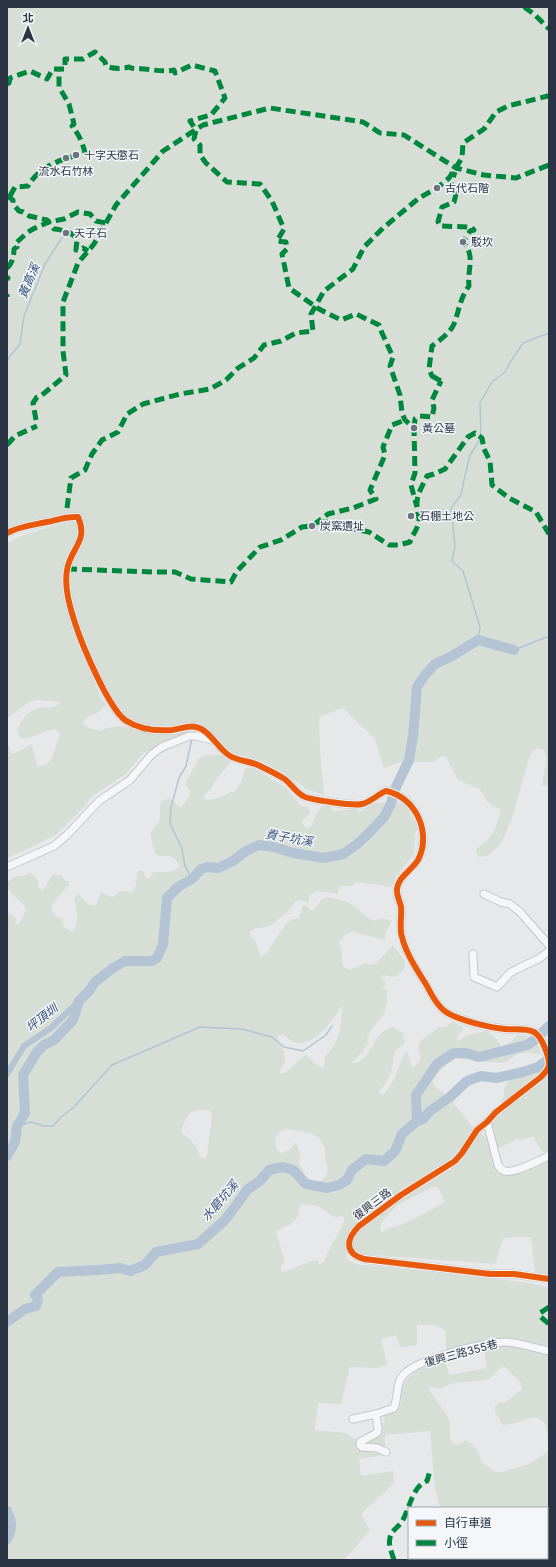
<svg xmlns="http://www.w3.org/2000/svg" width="556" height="1567" font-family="Inter,'Noto Sans TC',sans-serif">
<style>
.green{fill:#d6ded6;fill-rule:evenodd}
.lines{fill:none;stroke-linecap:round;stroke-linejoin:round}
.stream{stroke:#b4c4d5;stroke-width:1.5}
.canal{stroke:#b4c4d5;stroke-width:6}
.river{stroke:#b4c4d5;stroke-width:10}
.minor-casing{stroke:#c4c6c8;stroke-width:9}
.minor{stroke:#f5f6f7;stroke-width:7}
.quiet{stroke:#00873e;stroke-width:5;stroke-dasharray:10 5;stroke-linecap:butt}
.cycleway-casing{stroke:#f4f6f9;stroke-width:8}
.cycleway{stroke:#e8590c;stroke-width:6}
.poi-dot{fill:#6c737f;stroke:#f4f6f9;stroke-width:1.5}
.labels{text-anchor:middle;stroke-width:3;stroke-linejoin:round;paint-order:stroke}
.poi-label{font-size:11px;fill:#2b3445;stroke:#f4f6f9;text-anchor:start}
.street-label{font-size:11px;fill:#2b3445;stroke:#f4f6f9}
.water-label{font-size:12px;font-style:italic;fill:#34527a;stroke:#f4f6f9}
</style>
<rect width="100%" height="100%" fill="#e6e8ea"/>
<g class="green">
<path d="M7,7H549V785L545,786L542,784L547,759L544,750L538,748L533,750L528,762L511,821L500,845L487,856L478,857L476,850C479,845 484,844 488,839C496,830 499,820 501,809C488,805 486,801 480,789L458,780L446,757L442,756L434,762H401L384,768L375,739L343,708L319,717L320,751L324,795L306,789L290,777L259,760L236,754L218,742L198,725C178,726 144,731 127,718C110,705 70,606 68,585C68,572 73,561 78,550C80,547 83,542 83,539C84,532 80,522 79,515C62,510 24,525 7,530Z"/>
<path d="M75,520L77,522L79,537L72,547L65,569L78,639L100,697L106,705L99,712L87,717L83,723L89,728L100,731L107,728L119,726L143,731L165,732L187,731V734L143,753L126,774L91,797L85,806L57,834L38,844L7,858V746H9L11,754C19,752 24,748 31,744L38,767L46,765L52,758L60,734L54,729C43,731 34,738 22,739L17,733C19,721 27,711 40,708C50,706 53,710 61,702L37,700L29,702L7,718V543L26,534Z"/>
<path d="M215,755H222L230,763L214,782L211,789L205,795L204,799C211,801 225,797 230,792C233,792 234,793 236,790C239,788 245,772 245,768H253L285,787L301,806L308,807L311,812L302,821C303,826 305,828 310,828L317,812L326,804L334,811L357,809L359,812L362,811L371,804L391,801L355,842C369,838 384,814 394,802L405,805L418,827L415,835L414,854L395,877L393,884L390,887L360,882L356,883L349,887V886H340L337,894L317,891L310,895L308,903L300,900L296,901L288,911L270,926L254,929L250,932V936L255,941L260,956L264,955L268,952L273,943L286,924L292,919H296L299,917L303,906L306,905L311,910H314L321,900L328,897C333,898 346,901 351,904C360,909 365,917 374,921L381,918L392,921L386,931L385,939H381L357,933C351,929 342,936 339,943C346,954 336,965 349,970L366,963L369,965L376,964L392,946L393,942V946L405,961L404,969L395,977L382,975L381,978L386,983L385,987H382L388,991C386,998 387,1007 384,1013C379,1023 368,1029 367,1040L369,1043L357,1058L351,1063C369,1065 371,1040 384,1031C386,1029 390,1028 393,1027L403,1033L405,1043L395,1051L391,1072L386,1083L380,1090L379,1094H383C393,1088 400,1063 405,1052L408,1053L411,1065L413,1068L421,1059L418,1048L421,1040L439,1028L436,1027H446L452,1022L463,1027L462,1031L457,1038L458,1042L467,1035L486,1031L494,1036L502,1047L509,1044L517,1035C530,1035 539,1042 541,1055C532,1053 522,1051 514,1056C511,1058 509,1061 506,1062C504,1063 491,1062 488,1062C482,1062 457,1058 455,1059C446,1064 438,1072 433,1081L434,1085L449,1098L475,1130L451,1158L413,1183L360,1221L347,1238L346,1258C354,1263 357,1266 367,1265L530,1283L549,1288V1439C548,1435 547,1430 546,1426C539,1412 528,1419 518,1422C513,1424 507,1425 502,1425L495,1411V1406L499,1402L505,1403L522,1389L521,1383L504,1366C497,1369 494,1376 488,1380L453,1383L440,1389L428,1387C433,1399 444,1407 449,1420C453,1429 445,1440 457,1445L466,1440C474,1444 481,1453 481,1462L495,1472H502L529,1464L549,1451V1558L546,1560H501L499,1558H547V1508H440L435,1489L430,1431L385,1435V1455L359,1459L361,1476L393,1471L394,1483L361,1514L370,1530L344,1560H7V912L16,918L15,922L17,924L20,923L26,910C23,899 8,897 7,883L13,877L27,875L29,872L38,880V887L43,891L53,874L61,875L65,881H69V885L52,905C50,913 55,916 62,919L64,927L71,931H74C79,920 78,912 74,900L78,894L89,905L94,906L97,904L101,892L111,897L115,896L121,891L132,892L136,885L137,873L139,870L143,871L146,878L149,879L154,872C162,872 173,873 180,867C174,852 168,858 156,855C153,848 152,841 150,833L160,821V804L162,801L169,798L181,808L186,801L191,792L186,786V782L198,760L204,756ZM342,1006H343C341,1012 342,1018 341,1024C339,1040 334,1046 324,1058L325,1063L322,1068C315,1065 312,1059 305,1055L285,1073L280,1074C280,1068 285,1065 285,1059C285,1051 279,1044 278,1036L283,1034C287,1037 291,1042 296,1043C314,1046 334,1020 342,1006ZM197,1110H209L212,1116L207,1156L204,1159L200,1156L196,1146L181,1131C185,1122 186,1113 197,1110ZM287,1129L310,1133L319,1138L325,1148V1159L328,1170L326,1176L314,1189L309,1187C305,1179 306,1171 299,1164L300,1153L296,1142C291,1149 288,1153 280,1153C272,1144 274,1131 287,1129ZM301,1204L318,1206L336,1218L340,1216L345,1217L342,1227L328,1252L324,1262L319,1265L318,1260C305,1261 294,1271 281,1272V1267L285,1262L276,1231C282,1227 292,1225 296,1219C299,1215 298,1209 301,1204ZM417,1325H435L446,1331V1351L483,1343L487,1368L449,1375L445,1360C431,1364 406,1372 402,1389C401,1395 401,1402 400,1408L385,1416L381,1436L356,1440L346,1433L315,1430L318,1403L341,1404L350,1367L377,1368L387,1364L381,1339L396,1335L400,1347L417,1345Z"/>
<polygon points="533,1065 545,1065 547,1070 549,1069 549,1149 543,1152 533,1136 519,1141 518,1139 501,1147 496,1147 490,1122 497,1113 504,1096 504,1089 508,1082 522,1068"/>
<path d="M480,1133L484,1135L488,1141L497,1172C510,1182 537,1167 549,1160V1275L535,1272L531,1237L503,1238L495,1264L360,1254L354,1251C351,1240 354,1236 361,1227L441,1172L476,1135ZM435,1186C439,1189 444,1197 444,1203L401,1225L389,1228L382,1232L380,1231L381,1223L397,1205Z"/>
<polygon points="445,1558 476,1558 477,1560 443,1560"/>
</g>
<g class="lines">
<g class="stream">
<polyline points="7,360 20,344 24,316 45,264 65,233"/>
<polyline points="478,640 480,627 463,571 452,561 455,546 451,508 461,495 464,480 470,455 481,438 480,403 492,382 505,372 509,364 523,343 549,333"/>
<polyline points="514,650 549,636"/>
<polyline points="192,879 185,866 182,849 170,823 171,807 179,778 186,766 192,738"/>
<polyline points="17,1126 31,1122 44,1126 53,1126 61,1117 73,1108 112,1065 200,1027 242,1029 272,1037 284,1047 303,1051 326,1035 332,1026"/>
</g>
<polyline class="canal" points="7,1074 24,1046 51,1028 79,1001"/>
<g class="river">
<polyline points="417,1121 416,1095 437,1064 454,1053 466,1053 479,1057 527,1045 536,1039 549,1026"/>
<polyline points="7,1156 15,1142 17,1126 25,1113 23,1075 37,1052 44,1045 54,1040 73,1020 79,1001 89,991 95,982 113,968 125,961 152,961 157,958 163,945 167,898 178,887 192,879 201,869 208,867 218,868 233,861 246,851 259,845 274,847 293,853 324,858 343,854 356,845 368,834 384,817 390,806 396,787 409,760 413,736 417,687 425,675 435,664 452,656 478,640 514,650"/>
<polyline points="7,1322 25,1309 36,1306 38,1299 35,1295 58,1272 99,1270 120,1268 130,1271 145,1265 156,1252 198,1244 225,1220 248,1189 260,1181 269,1170 283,1167 293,1170 306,1184 327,1188 339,1185 347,1180 352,1170 366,1159 384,1161 395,1151 402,1134 417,1121 423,1119 430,1111 450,1097 467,1081 481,1076 496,1078 523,1072 538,1067 549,1059"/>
<path d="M7,1511C12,1522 13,1528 7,1539"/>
</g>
<defs>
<g id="minor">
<path d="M7,533C20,526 33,525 47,522C57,520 67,516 78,517C89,542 70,548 67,570C64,588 70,607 75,623C82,645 108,707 125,720C138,729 157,731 172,730C180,729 188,725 196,727C210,730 218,749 230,756C239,761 249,761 258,765C266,769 275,773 283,778C290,782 295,792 303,796C310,800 354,806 362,804C371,802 378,794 386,791C416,797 432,833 418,860C412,870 398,877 397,889C396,895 400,901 401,907C402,916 399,928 402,937C406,954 418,971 427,986C431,994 438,1007 446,1012C458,1020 491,1028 505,1029C514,1030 526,1028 534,1032C542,1036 549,1057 549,1064C549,1070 544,1073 541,1077L496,1112L487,1122L477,1130L462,1153L455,1161L401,1195L359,1226C347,1238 343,1253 364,1259L490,1274H514L549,1279"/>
<polyline points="7,867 54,846 67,835 99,801 130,780 152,754 162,747 189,736 196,736 212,740"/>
<polyline points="484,894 501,902 510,904 519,911 549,945"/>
<polyline points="473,954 474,977 497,987 510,973 517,969 540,958 549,951"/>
<path d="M487,1122L498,1165C500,1168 501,1170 505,1171C514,1174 537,1161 547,1157L549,1155"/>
<polyline points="353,1419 376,1414"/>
<path d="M386,1452L377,1448L362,1447L360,1445V1442L377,1433L378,1429L376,1414L394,1408C398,1398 396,1387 401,1378C411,1360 483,1343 504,1342C512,1341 539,1349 549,1351"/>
</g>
</defs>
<use href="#minor" class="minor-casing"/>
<use href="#minor" class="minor"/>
<g class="quiet">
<polyline points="524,7 534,14 549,29"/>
<path d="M7,84L9,83L10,78L30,71L47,79L53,69H65V59H83L95,52L105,62L106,66C113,69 122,69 129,67C135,70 139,68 145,69C155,70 163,72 174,70L175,73L192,65L215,71L225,98L211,115L190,121L196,130L194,139L200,145V155L206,163L227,182L260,184L272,201L284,229L277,241L286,242L287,249L282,254L289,288L319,309L341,320L356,314L379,325L382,333L393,357L390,366L400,395L402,413L405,420L414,428L415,473L411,485L417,507"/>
<path d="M7,196L13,200V204L19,211L23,212L29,216L47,220L54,229C59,229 76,233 77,240C77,242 76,247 76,250L81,249L83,248L88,251"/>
<path d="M10,196L15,187L28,186C40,165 63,159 85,153C83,144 79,134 72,126L74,124L69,104L59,87V69"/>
<path d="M7,268C12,264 14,256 14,249L17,247L16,243L28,232L35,228L49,222L64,219L78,212L90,214L96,221L106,223"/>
<polyline points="7,277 8,278 7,280"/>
<polyline points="7,294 7,297"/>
<path d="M432,376L441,381L432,376L429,369L432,346C440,340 450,333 454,324C459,311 460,298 469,286C467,269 476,256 463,242L470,231L474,230L471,227L440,226L438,222L442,207L454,202L456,194L449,190L455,172"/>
<polyline points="36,420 33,403 37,397 42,395 66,375 63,351 63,302 78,263 94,244 116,205 163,151 203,125 270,108 363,122 380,133 404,135 456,168 484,175 516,178 549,165"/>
<polyline points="414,428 415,419 420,416 432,417 434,408 432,400 441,381"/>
<polyline points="479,436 482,438 484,449 490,461 492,485 509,498 536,512 549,534"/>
<polyline points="7,445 15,436 37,426"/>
<polyline points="67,508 71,478 85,470 92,454 102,440 118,432 127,414 143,404 180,394 210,389 226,380 238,368 254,358 264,345 281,341 296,333 313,331 311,314 324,291 353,269 364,247 383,228 419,198 437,188 449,178 462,158 463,143 484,129 496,112 508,106 548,96 549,93"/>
<path d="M318,522H331L349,528L369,532L389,545H399L410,542C412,536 416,531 418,525C421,518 417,513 417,506C416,495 423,485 427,476L434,474L445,469L468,437L475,433L480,436"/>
<polyline points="67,569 153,572 175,572 191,579 231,582 237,571 260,547 281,540 302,527 312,526 328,514 353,508 376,499 370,490 385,455 383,447 392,425 405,420"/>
<polyline points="549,1307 540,1313 541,1317 549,1324"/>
<path d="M394,1560C392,1553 388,1545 390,1538C391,1531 397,1528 401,1523C410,1510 411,1487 427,1481L430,1471"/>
</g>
<defs>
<path id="cycleway" d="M7,533C20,526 33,525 47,522C57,520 67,516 78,517C89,542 70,548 67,570C64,588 70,607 75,623C82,645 108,707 125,720C138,729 157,731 172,730C180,729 188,725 196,727C210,730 218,749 230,756C239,761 249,761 258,765C266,769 275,773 283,778C290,782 295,792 303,796C310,800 354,806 362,804C371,802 378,794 386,791C416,797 432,833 418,860C412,870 398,877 397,889C396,895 400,901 401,907C402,916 399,928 402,937C406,954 418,971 427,986C431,994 438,1007 446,1012C458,1020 491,1028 505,1029C514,1030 526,1028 534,1032C542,1036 549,1057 549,1064C549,1070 544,1073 541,1077L496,1112L487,1122L477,1130L462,1153L455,1161L401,1195L359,1226C347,1238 343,1253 364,1259L490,1274H514L549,1279"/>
</defs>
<use href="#cycleway" class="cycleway-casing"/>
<use href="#cycleway" class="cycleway"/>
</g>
<g class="poi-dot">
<circle cx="76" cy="155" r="4"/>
<circle cx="66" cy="158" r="4"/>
<circle cx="437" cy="188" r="4"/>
<circle cx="66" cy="233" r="4"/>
<circle cx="463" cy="242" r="4"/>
<circle cx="414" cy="428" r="4"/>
<circle cx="411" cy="516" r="4"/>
<circle cx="312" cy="526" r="4"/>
</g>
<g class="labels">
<g class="poi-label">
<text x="84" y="159">十字天懲石</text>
<text x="66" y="175" text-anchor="middle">流水石竹林</text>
<text x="445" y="192">古代石階</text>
<text x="74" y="237">天子石</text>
<text x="471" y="246">駁坎</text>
<text x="422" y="432">黃公墓</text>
<text x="419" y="520">石棚土地公</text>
<text x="320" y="530">炭窯遺址</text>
</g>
<g class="street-label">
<text transform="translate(372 1204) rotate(-37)" y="4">復興三路</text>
<text transform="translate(461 1353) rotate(-15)" y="4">復興三路355巷</text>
</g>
<g class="water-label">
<text transform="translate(29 281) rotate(-67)" y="4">黃高溪</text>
<text transform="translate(289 838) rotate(10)" y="4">貴子坑溪</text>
<text transform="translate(42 1018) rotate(-38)" y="4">坪頂圳</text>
<text transform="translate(220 1201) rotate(-49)" y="4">水磨坑溪</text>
</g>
</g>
<rect width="556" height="1567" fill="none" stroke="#2b3445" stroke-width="16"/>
<rect x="408" y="1507" width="140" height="52" fill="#f4f6f9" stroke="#a4a8b1"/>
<rect x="416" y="1520" width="20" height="6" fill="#e8590c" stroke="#a4a8b1"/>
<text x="444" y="1527" font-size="12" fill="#2b3445">自行車道</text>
<rect x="416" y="1540" width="20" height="6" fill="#00873e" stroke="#a4a8b1"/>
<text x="444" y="1547" font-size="12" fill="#2b3445">小徑</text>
<g transform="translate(28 28)" stroke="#f4f6f9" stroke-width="3" paint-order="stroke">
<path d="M0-3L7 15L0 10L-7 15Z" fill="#2b3445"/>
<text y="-6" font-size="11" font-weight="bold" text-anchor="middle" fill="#2b3445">北</text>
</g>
</svg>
